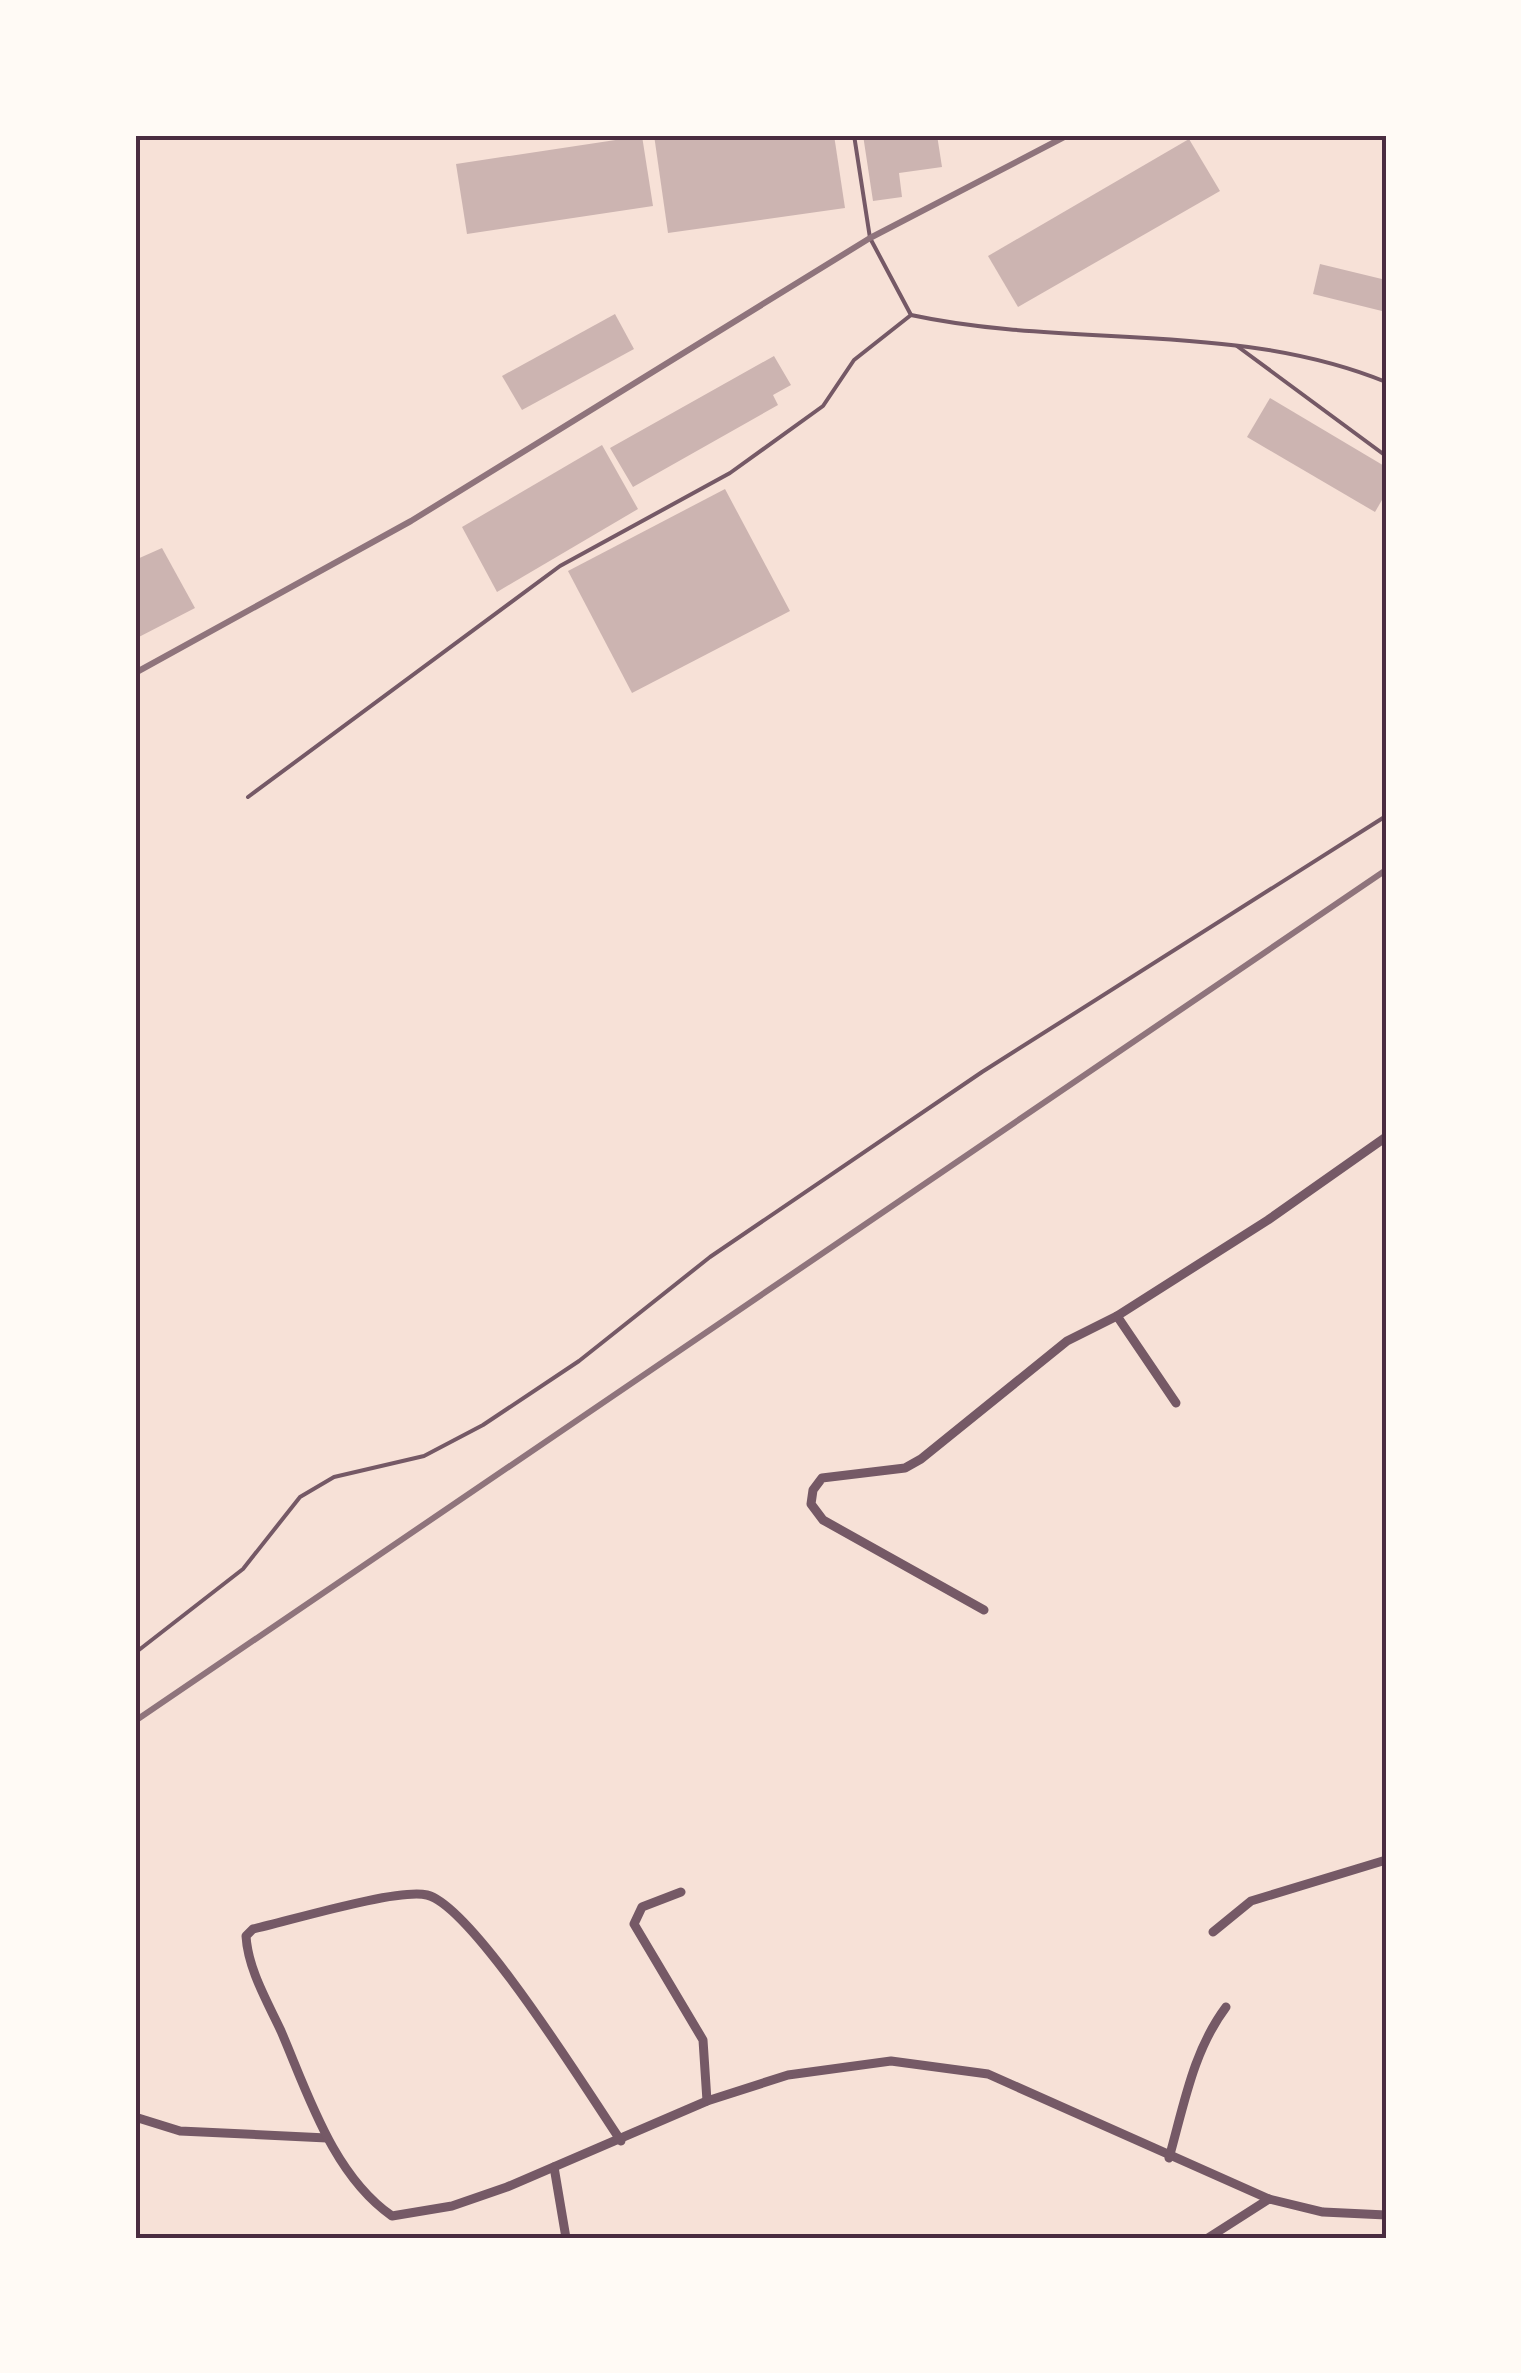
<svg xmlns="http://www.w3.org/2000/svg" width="1521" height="2373" font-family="Raleway,sans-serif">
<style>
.building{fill:#ccb4b1}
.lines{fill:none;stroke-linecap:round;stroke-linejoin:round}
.service{stroke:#755966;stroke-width:4}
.minor{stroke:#755966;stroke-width:9}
.rail{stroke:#8f747c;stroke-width:6}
.neatline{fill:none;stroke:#4a2c40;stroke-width:4}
</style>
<rect width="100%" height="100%" fill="#f7e1d7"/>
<g class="building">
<polygon points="654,135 834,135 845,208 668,233"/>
<polygon points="863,135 937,135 942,167 899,173 902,197 873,201"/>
<polygon points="642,136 653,206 467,234 456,164"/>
<polygon points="1189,139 1220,191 1018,307 988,256"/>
<polygon points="1320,264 1386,280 1386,312 1313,294"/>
<polygon points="615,314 634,349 522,410 502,376"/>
<polygon points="774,356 791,385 773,395 778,405 633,487 610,448"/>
<polygon points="1270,398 1386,467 1386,493 1375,512 1247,437"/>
<polygon points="602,445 638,509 497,592 462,527"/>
<polygon points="725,489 790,611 632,693 568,571"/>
<polygon points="162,548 195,608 135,639 135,560"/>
</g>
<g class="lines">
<g class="service">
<path d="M854,135L870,238L911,315C1068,349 1234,320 1386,382"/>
<polyline points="1237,346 1386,456"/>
<polyline points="248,797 560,566 730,473 823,406 854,360 911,315"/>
<polyline points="135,1653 243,1569 300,1497 334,1477 424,1456 483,1425 579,1361 710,1257 982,1072 1386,816"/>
</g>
<g class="minor">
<polyline points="1117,1316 1176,1403"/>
<polyline points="984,1610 823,1520 811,1504 813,1490 822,1478 905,1468 921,1459 1067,1341 1117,1316 1268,1220 1386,1137"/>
<polyline points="681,1892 642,1907 634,1924 703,2040 707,2101"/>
<polyline points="1213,1932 1251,1901 1386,1860"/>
<polyline points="135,2117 180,2131 327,2138"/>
<path d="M621,2141C589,2094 473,1906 427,1895C397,1888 289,1921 253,1929L246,1936C248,1969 267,2001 281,2031C308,2094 333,2175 392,2216L452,2206L507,2187L707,2101L788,2075L891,2061L988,2074L1269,2199L1323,2212L1386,2215"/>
<path d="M1169,2158C1184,2105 1193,2051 1226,2007"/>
<polyline points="554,2167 566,2238"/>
<polyline points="1208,2238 1269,2199"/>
</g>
<g class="rail">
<polyline points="135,673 411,521 870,238 1068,135"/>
<polyline points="135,1721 1386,870"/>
</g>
</g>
<rect width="1521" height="2373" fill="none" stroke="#fffaf5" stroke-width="275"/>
<rect x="138" y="138" width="1246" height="2098" class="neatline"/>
</svg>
